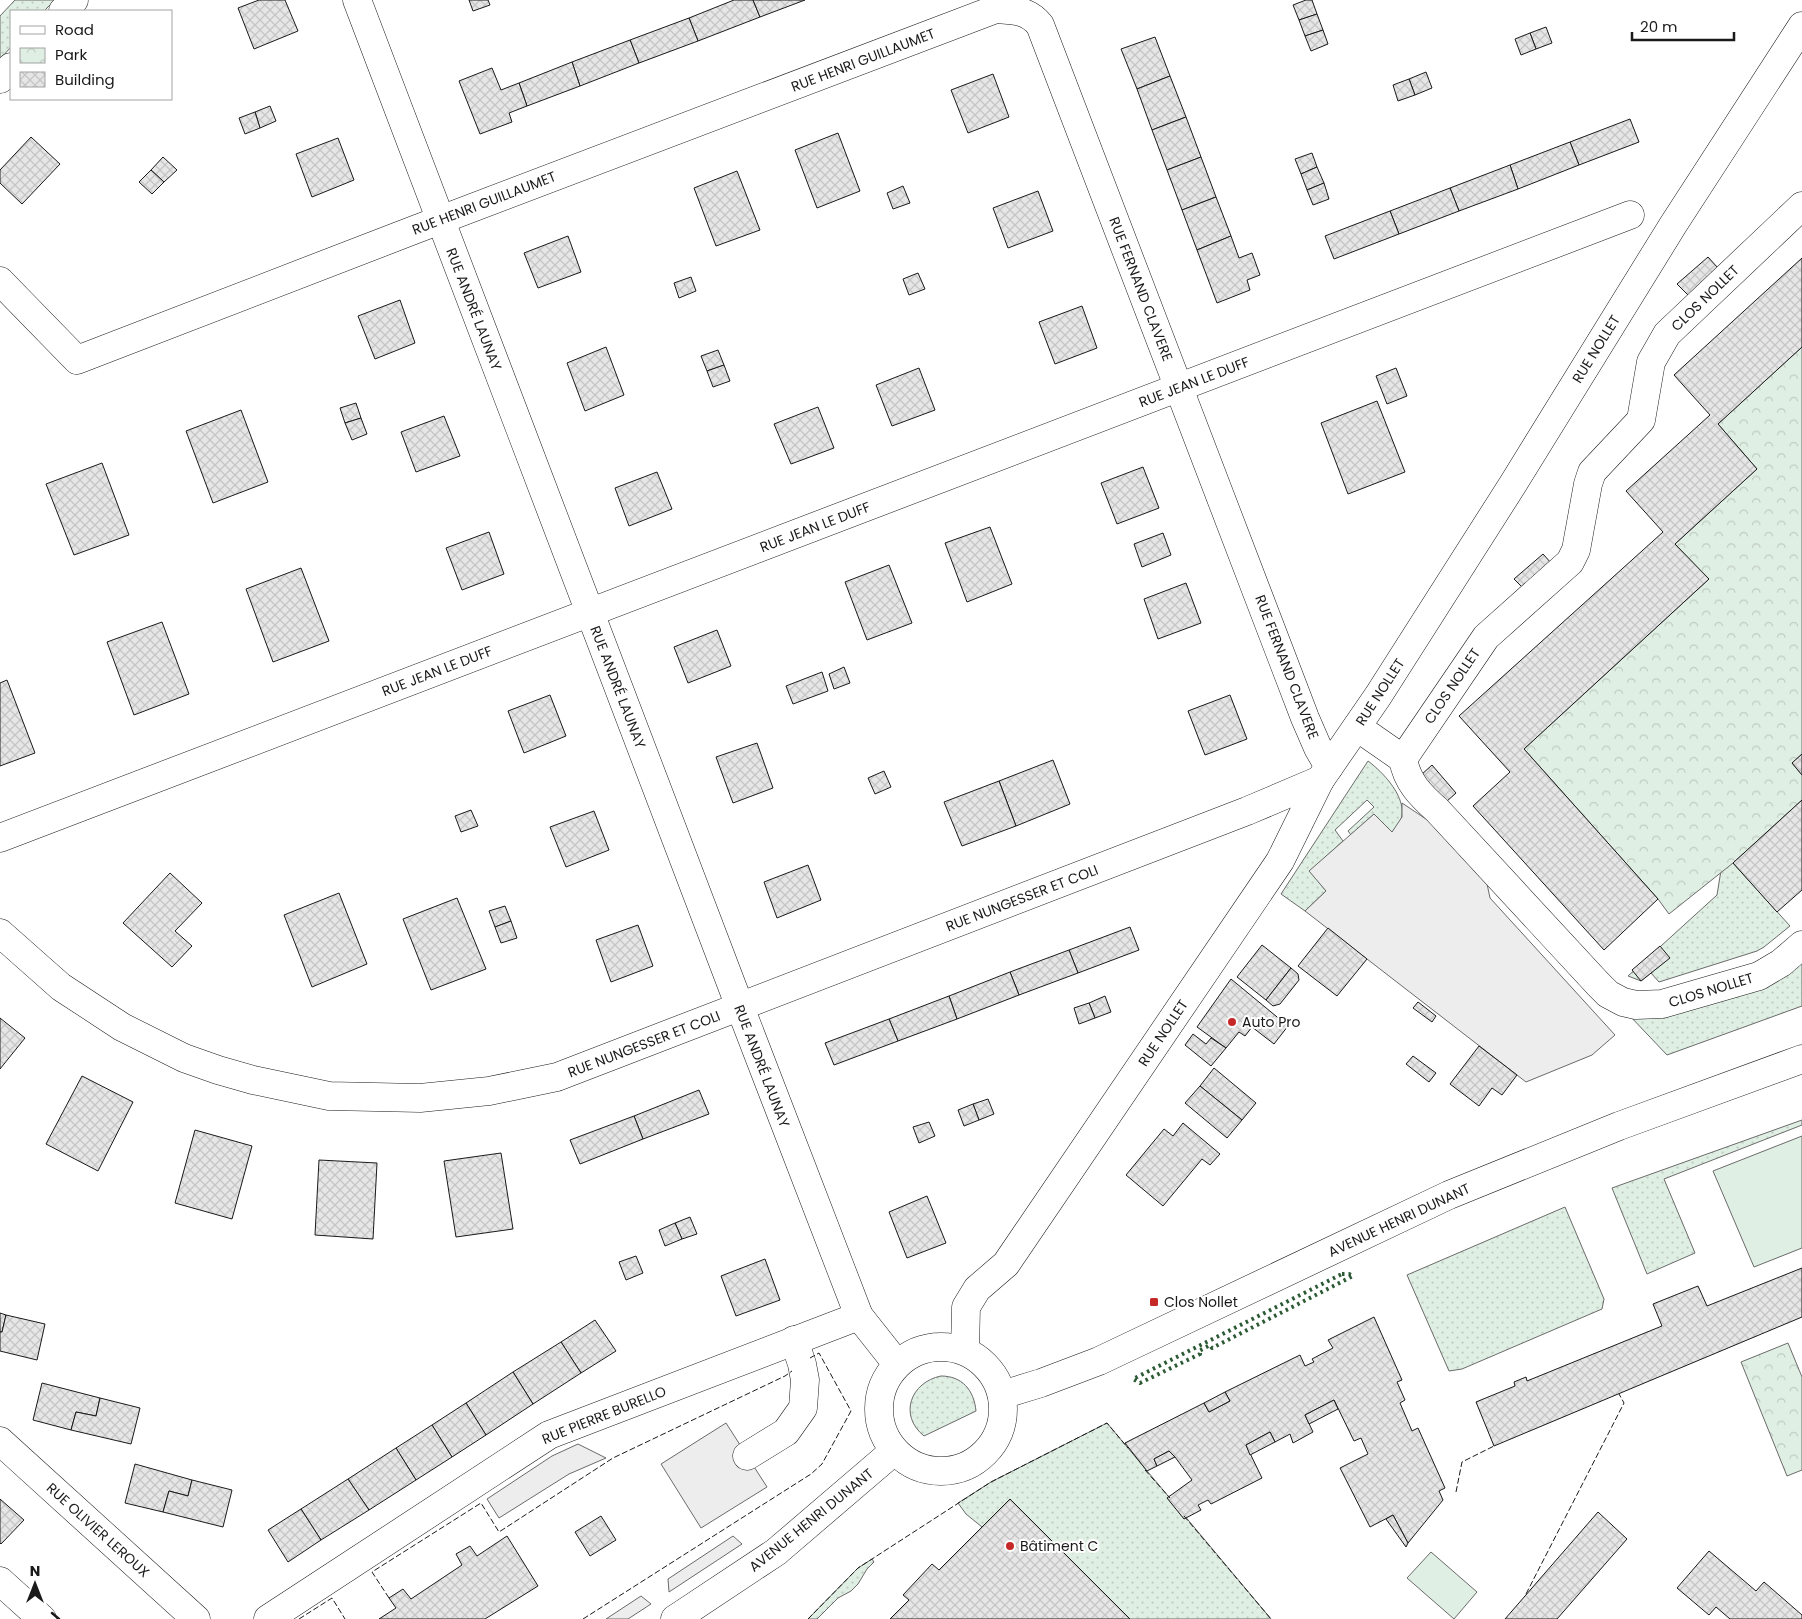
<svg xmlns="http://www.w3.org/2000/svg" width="1802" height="1619" font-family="Poppins,sans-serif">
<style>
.grass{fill:url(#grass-dots);stroke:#6a6a6a}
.park{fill:url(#park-crowns);stroke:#6a6a6a}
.pitch{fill:#e0efe3;stroke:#6a6a6a}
.parking{fill:#ededed;stroke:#6a6a6a}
.building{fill:url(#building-cross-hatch);stroke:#1a1a1a}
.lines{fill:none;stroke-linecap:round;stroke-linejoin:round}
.minor-casing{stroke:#1a1a1a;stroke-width:29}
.major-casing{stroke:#1a1a1a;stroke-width:29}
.minor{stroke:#fff;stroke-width:28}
.major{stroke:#fff;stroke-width:28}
.hedge{stroke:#2b5a34;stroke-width:4;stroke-dasharray:2.5 4;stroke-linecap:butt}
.fence{stroke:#1a1a1a;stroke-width:1;stroke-dasharray:6 2.5;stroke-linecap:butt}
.wall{stroke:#1a1a1a;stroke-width:2.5}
.poi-dot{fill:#c62828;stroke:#fff;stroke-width:2}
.labels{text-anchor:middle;stroke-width:4;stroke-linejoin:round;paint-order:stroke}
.street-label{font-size:14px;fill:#1a1a1a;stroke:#fff}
.poi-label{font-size:14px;fill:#1a1a1a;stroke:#fff;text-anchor:start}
</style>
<defs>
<pattern id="grass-dots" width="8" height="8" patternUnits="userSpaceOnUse" patternTransform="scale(1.25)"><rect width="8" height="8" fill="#e0efe3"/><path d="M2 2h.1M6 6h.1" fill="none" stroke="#c0ccc2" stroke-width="1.8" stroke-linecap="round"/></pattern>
<pattern id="park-crowns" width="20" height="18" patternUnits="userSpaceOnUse" patternTransform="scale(1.25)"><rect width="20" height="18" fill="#e0efe3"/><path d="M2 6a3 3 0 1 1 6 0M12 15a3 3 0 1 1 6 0" fill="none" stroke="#c0ccc2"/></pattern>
<pattern id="building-cross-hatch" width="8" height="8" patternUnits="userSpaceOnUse" patternTransform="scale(1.25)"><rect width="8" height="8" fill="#e6e6e6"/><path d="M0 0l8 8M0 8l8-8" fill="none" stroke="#c5c5c5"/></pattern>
</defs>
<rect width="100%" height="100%" fill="#fff"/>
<g class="grass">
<polygon points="15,0 55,0 44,11 11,11 11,47 0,59 0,16"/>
<path d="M1368,761C1388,776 1418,810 1392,832L1374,814L1351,835L1348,831L1374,807L1367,800L1335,830L1343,841L1310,871L1326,891L1305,911L1281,894Z"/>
<polygon points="1802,775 1802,800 1733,863 1790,926 1764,947 1757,951 1659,982 1651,973 1641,981 1628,976 1717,895 1723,858"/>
<polygon points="1802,957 1802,1006 1667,1055 1629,1015"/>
<polygon points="1802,1120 1802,1125 1664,1179 1695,1253 1647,1274 1612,1188"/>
<polygon points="1565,1207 1604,1299 1602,1309 1462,1369 1449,1371 1407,1275"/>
<path d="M941,1376C962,1376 974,1390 976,1411L924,1436C898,1415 911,1382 941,1376Z"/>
<polygon points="1107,1423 1271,1619 1130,1619 1010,1499 982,1527 966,1514 958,1503 991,1482"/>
<polygon points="872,1559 874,1562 867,1569 858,1584 851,1591 838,1598 817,1619 808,1619 858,1568"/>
</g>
<g class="park">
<polygon points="1802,347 1802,754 1792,763 1802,775 1802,800 1733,863 1669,914 1658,899 1524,749 1708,580 1675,544 1757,469 1718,424"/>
<polygon points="1788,1343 1802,1377 1802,1470 1787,1476 1741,1362"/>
</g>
<g class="pitch">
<polygon points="1802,1136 1802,1248 1754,1267 1713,1171"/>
<polygon points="1431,1552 1477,1592 1454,1619 1407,1578"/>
</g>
<g class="parking">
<polygon points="1402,803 1438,827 1486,879 1490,898 1615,1035 1592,1055 1526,1082 1305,911 1326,891 1309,871 1374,814 1392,832 1402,817"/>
<polygon points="726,1423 767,1487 701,1528 661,1464"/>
<polygon points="578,1444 606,1458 569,1474 499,1518 487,1499 552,1456"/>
<polygon points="733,1536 742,1544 669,1592 668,1579"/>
<polygon points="641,1596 651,1604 628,1619 606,1619"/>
</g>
<g class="building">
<polygon points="259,0 285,0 298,31 254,49 238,8"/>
<polygon points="469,0 488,0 490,5 473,11"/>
<polygon points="734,0 753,0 760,17 698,41 689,18"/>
<polygon points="753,0 805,0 760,17"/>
<polygon points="1306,0 1312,0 1317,14 1299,20 1293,5"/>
<polygon points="1317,14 1323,30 1305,36 1299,20"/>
<polygon points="689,18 698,41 639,63 630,40"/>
<polygon points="1546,27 1552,43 1536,49 1530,33"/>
<polygon points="1323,30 1328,44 1311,51 1305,36"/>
<polygon points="1530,33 1536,49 1521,55 1515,39"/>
<polygon points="1155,37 1170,76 1137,89 1121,49"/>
<polygon points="630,40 639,63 580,86 572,62"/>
<polygon points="572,62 580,86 527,106 519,83"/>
<polygon points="492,68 501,90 519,83 527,106 509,113 512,122 480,134 459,81"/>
<polygon points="1426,72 1432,88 1415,95 1409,79"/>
<polygon points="993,74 1009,117 968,133 951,90"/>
<polygon points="1170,76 1186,117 1152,130 1137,89"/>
<polygon points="1409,79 1415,95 1398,101 1393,85"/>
<polygon points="270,106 276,121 260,128 255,112"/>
<polygon points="255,112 260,128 245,134 239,118"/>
<polygon points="1186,117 1201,157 1167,170 1152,130"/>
<polygon points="1630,119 1639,142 1579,165 1570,142"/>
<polygon points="838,133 860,191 817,208 795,150"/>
<polygon points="31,137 60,164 22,204 0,183 0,170"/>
<polygon points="338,138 354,180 312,197 296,154"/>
<polygon points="1570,142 1579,165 1518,189 1510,165"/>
<polygon points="1312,153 1317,167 1301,174 1295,159"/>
<polygon points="163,157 177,170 164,182 151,170"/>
<polygon points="1201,157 1216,197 1182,210 1167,170"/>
<polygon points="1510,165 1518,189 1459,211 1450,188"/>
<polygon points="1317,167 1324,183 1307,190 1301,174"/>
<polygon points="151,170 164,182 152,194 139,182"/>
<polygon points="737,171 760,230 716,246 694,188"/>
<polygon points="1324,183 1329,199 1313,205 1307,190"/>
<polygon points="903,186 910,203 893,209 887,193"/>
<polygon points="1450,188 1459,211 1399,234 1390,211"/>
<polygon points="1038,191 1053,231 1008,248 993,208"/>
<polygon points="1216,197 1231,236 1197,250 1182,210"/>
<polygon points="1390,211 1399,234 1334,259 1325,236"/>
<polygon points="568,236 581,272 538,288 524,253"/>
<polygon points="1231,236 1239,258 1252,253 1260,275 1247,280 1250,290 1217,303 1197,250"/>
<polygon points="1708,257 1718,268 1688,295 1677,284"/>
<polygon points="1802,258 1802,347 1718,424 1757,469 1675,544 1709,579 1524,749 1658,899 1604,950 1473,806 1510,772 1459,716 1663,532 1626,491 1710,415 1674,375"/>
<polygon points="918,273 925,289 909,295 903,279"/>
<polygon points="691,277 696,291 679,298 674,283"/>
<polygon points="400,300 415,343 375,359 358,316"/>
<polygon points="1082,306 1097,348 1055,364 1039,322"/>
<polygon points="606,347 624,395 585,411 567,363"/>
<polygon points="718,350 724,365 707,371 701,356"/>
<polygon points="724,365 730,381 713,387 707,371"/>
<polygon points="919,368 935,410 892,426 876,385"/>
<polygon points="1396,368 1407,396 1387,404 1376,376"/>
<polygon points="1377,401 1405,472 1348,494 1321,423"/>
<polygon points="356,403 361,418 345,423 340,408"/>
<polygon points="818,407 834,448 791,464 774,424"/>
<polygon points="241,410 268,482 213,503 186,431"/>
<polygon points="444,416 460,456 416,472 401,432"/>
<polygon points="361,418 367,434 352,440 345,423"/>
<polygon points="102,463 129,535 74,555 46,484"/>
<polygon points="1143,467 1159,508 1117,524 1101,483"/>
<polygon points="657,472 672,509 629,526 615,488"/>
<polygon points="990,527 1012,584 967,602 945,543"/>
<polygon points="489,532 504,574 462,590 446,548"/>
<polygon points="1163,533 1171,555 1142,567 1134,544"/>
<polygon points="1543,554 1552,564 1524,589 1514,579"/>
<polygon points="889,565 912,623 867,640 845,582"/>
<polygon points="301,568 329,641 273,662 246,589"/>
<polygon points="1186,583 1201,623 1158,639 1144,599"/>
<polygon points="162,622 189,694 134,715 107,642"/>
<polygon points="717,630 731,666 688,683 674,647"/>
<polygon points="844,667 850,683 834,689 829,674"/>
<polygon points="822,672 828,691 793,704 786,686"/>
<polygon points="7,680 35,753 0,766 0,683"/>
<polygon points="550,695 566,736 524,753 508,711"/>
<polygon points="1230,695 1247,739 1205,755 1188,711"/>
<polygon points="757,743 773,788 733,803 716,757"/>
<polygon points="1802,754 1802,775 1792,763"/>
<polygon points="1053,760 1070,804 1016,826 999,781"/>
<polygon points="1432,765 1456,793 1446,802 1421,775"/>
<polygon points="884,771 891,787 875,794 868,778"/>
<polygon points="999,781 1016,826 962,846 944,802"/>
<polygon points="1802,800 1802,890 1777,912 1733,863"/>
<polygon points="471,810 478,826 461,832 455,816"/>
<polygon points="594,811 609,850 566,867 550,827"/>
<polygon points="808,865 821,900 777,918 764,882"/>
<polygon points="170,873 202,903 175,931 192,946 172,967 123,923"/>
<polygon points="339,893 367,964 312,987 284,915"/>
<polygon points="457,898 486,969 431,990 403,919"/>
<polygon points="505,906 511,921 495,927 489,911"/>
<polygon points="511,921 517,938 501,943 495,927"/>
<polygon points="638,925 653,966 611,982 596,940"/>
<polygon points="1130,927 1139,950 1078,973 1069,950"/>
<polygon points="1328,928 1367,959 1337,996 1298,966"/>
<polygon points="1262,945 1291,968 1266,1000 1237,977"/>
<polygon points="1660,946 1670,958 1641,981 1632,970"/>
<polygon points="1069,950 1078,973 1019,995 1010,972"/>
<polygon points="1291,968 1298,974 1299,980 1280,1004 1273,1006 1266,1000"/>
<polygon points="1010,972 1019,995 957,1019 949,996"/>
<polygon points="1231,979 1288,1026 1274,1044 1252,1027 1245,1036 1239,1032 1226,1048 1197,1027"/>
<polygon points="949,996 957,1019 898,1041 889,1019"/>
<polygon points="1105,996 1111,1012 1095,1018 1089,1003"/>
<polygon points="1418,1002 1436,1016 1432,1022 1413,1008"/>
<polygon points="1089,1003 1095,1018 1079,1024 1074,1008"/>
<polygon points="0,1018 25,1038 0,1069"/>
<polygon points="889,1019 898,1041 834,1065 825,1043"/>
<polygon points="1193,1034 1206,1044 1211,1038 1226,1048 1211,1066 1185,1045"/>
<polygon points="1479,1046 1517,1075 1502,1095 1492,1088 1479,1106 1450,1084"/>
<polygon points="1413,1056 1436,1073 1429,1082 1406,1064"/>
<polygon points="1214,1068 1256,1103 1242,1120 1200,1086"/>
<polygon points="82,1076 133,1102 98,1171 46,1144"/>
<polygon points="1200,1086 1242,1120 1227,1138 1185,1103"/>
<polygon points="699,1090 709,1114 643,1139 634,1116"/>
<polygon points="988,1099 994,1114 979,1120 973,1104"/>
<polygon points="973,1104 979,1120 964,1126 958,1110"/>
<polygon points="634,1116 643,1139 580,1164 570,1140"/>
<polygon points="929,1122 935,1136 919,1143 913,1127"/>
<polygon points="1183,1123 1220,1154 1210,1165 1202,1159 1163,1206 1126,1175 1164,1129 1173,1136"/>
<polygon points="195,1130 252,1146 232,1219 175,1203"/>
<polygon points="501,1153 513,1229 456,1237 444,1161"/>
<polygon points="319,1160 377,1163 373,1239 315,1235"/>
<polygon points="927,1196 946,1243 907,1258 889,1212"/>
<polygon points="690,1217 697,1234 682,1239 675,1223"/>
<polygon points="675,1223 682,1239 665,1246 659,1230"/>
<polygon points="636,1256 643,1273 626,1280 619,1262"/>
<polygon points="765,1259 780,1300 736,1316 721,1276"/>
<polygon points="1802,1268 1802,1317 1494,1446 1476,1402 1515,1386 1514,1382 1526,1377 1527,1381 1662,1326 1653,1304 1698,1286 1707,1306"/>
<polygon points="0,1313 6,1315 2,1332 0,1332"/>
<polygon points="6,1315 45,1324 37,1360 0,1351 0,1332 2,1332"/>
<polygon points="1374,1317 1402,1380 1397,1382 1405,1400 1400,1403 1412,1431 1418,1428 1445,1488 1439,1491 1443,1500 1408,1543 1393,1515 1370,1527 1340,1468 1368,1454 1361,1438 1354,1441 1334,1400 1305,1415 1313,1432 1293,1443 1290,1434 1275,1442 1270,1432 1246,1445 1262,1478 1211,1504 1208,1500 1198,1505 1201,1510 1184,1519 1167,1498 1192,1480 1175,1457 1169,1451 1154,1459 1157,1466 1147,1471 1125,1443 1204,1403 1209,1412 1230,1401 1225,1392 1300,1355 1305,1366 1314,1362 1312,1359 1333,1348 1328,1340"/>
<polygon points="595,1320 616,1351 581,1373 561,1342"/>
<polygon points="561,1342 581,1373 533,1404 513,1372"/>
<polygon points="513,1372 533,1404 486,1435 466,1403"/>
<polygon points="42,1383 100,1398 96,1416 76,1412 71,1430 33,1420"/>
<polygon points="1225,1392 1230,1401 1209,1412 1204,1403"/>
<polygon points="100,1398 140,1408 131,1444 71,1430 76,1412 96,1416"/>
<polygon points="1334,1400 1338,1409 1309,1424 1305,1415"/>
<polygon points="466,1403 486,1435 452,1457 432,1425"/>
<polygon points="432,1425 452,1457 416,1480 396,1448"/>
<polygon points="1270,1432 1275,1442 1250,1455 1246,1445"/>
<polygon points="396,1448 416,1480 369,1510 348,1479"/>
<polygon points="1169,1451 1175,1457 1157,1466 1154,1459"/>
<polygon points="135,1464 192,1480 188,1496 169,1491 163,1512 125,1503"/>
<polygon points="348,1479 369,1510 321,1540 301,1509"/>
<polygon points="192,1480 232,1490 223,1527 163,1512 169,1491 188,1496"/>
<polygon points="0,1499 24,1520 1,1544 0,1543"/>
<polygon points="1010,1499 1130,1619 890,1619 909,1600 903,1595 932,1564 939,1570"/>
<polygon points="301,1509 321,1540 288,1562 268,1530"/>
<polygon points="1598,1512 1627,1539 1557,1619 1505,1619"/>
<polygon points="1393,1515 1408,1543 1406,1547 1386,1519"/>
<polygon points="601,1516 616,1540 590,1556 575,1532"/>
<polygon points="507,1536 538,1586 485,1619 379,1619 396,1608 389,1598 403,1589 411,1599 462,1565 456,1554 470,1546 477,1556"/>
<polygon points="1709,1551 1756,1591 1764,1582 1802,1615 1802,1619 1730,1619 1716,1607 1709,1615 1677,1588"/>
</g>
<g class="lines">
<defs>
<g id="minor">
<polyline points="357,0 740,1007 859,1316 897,1364"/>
<polyline points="63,11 74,0"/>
<polyline points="0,79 11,67"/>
<path d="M1802,206L1667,334L1651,362L1641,420L1592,472L1588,484L1576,550L1570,562L1486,637L1403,759C1407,782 1420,795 1437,810L1598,984L1608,994L1623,1002L1636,1005L1662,1004L1759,976L1781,963L1802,945"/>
<path d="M0,281L77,360L414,230L996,9C1013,10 1028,10 1040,25L1305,718L1318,748L1329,767"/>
<polyline points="1357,727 1403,759"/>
<polyline points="0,838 1630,215"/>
<polyline points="0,933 61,987 122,1027 184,1058 218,1070 253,1080 329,1096 420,1098 489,1091 557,1077 1247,811 1320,780"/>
<polyline points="965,1351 966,1307 977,1289 1006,1264 1280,861 1320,780 1378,696 1513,484 1673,225 1802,26"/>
<polyline points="0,1441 196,1619"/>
<polyline points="747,1456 786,1432 803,1408 805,1380 802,1364 794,1340"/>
<polyline points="0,1581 42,1619"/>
<polyline points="268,1619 549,1435 859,1316"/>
</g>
<g id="major">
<circle cx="941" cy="1409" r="62"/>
<polyline points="1002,1395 1041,1383 1099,1361 1449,1195 1619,1126 1802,1059"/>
<polyline points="675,1619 776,1552 894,1451"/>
</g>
</defs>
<use href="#minor" class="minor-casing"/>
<use href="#major" class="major-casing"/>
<use href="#minor" class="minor"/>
<use href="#major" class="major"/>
<polygon class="hedge" points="1342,1274 1349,1274 1353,1276 1212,1348 1210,1345 1199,1351 1200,1354 1140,1383 1133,1379"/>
<g class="fence">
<polyline points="1145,1470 1170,1498"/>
<polyline points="1456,1492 1462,1462 1494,1446"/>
<polyline points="1184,1516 1271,1619"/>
<polyline points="1526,1594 1624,1403 1619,1394"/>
<polyline points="389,1598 372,1572 481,1503 499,1532 613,1458 785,1376 792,1371"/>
<polyline points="299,1619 332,1598 345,1619"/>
<polyline points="583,1619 811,1474 822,1464 851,1411 819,1353 810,1358"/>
<polyline points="808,1619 858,1568 872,1559 991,1482 1107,1423 1128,1448"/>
</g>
<polyline class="wall" points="52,1613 59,1619"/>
</g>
<g class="poi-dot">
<circle cx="1232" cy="1022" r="5"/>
<rect x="1149" y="1297" width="10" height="10" rx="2.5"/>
<circle cx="1010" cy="1546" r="5"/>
</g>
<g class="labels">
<g class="street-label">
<text transform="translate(863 60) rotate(-21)" y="5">RUE HENRI GUILLAUMET</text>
<text transform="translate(484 203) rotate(-21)" y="5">RUE HENRI GUILLAUMET</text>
<text transform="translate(1141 289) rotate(69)" y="5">RUE FERNAND CLAVERE</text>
<text transform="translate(1705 298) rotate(-44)" y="5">CLOS NOLLET</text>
<text transform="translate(474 309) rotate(69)" y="5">RUE ANDRÉ LAUNAY</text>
<text transform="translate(1596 349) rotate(-58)" y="5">RUE NOLLET</text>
<text transform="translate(1194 382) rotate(-21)" y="5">RUE JEAN LE DUFF</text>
<text transform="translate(815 527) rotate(-21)" y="5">RUE JEAN LE DUFF</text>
<text transform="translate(1287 667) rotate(69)" y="5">RUE FERNAND CLAVERE</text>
<text transform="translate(437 671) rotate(-21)" y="5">RUE JEAN LE DUFF</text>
<text transform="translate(1452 686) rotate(-56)" y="5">CLOS NOLLET</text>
<text transform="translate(618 687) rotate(69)" y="5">RUE ANDRÉ LAUNAY</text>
<text transform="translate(1380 692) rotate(-57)" y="5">RUE NOLLET</text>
<text transform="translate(1022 898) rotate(-21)" y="5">RUE NUNGESSER ET COLI</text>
<text transform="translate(1711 990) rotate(-17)" y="5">CLOS NOLLET</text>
<text transform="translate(1163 1033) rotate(-56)" y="5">RUE NOLLET</text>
<text transform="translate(644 1044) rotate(-21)" y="5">RUE NUNGESSER ET COLI</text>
<text transform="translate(762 1066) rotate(69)" y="5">RUE ANDRÉ LAUNAY</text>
<text transform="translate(1399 1220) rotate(-25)" y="5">AVENUE HENRI DUNANT</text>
<text transform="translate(604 1415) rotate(-22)" y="5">RUE PIERRE BURELLO</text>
<text transform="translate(811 1520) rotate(-39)" y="5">AVENUE HENRI DUNANT</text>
<text transform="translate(98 1530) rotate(42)" y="5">RUE OLIVIER LEROUX</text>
</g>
<g class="poi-label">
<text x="1242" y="1027">Auto Pro</text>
<text x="1164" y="1307">Clos Nollet</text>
<text x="1020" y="1551">Bâtiment C</text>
</g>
</g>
<rect x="10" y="10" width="162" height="90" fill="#ffffff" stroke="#a3a3a3"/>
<rect x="20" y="26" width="25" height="8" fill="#ffffff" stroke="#a3a3a3"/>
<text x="55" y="35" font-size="15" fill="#1a1a1a">Road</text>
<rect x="20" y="48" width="25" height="15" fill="url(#park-crowns)" stroke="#a3a3a3"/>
<text x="55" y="60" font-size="15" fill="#1a1a1a">Park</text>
<rect x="20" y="72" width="25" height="15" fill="url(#building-cross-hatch)" stroke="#a3a3a3"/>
<text x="55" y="85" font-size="15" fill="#1a1a1a">Building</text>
<g transform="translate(35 1584)" stroke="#ffffff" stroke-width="4" paint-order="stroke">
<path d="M0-4L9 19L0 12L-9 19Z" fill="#1a1a1a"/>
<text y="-8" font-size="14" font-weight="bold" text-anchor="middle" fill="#1a1a1a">N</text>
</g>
<path d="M1632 32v8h102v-8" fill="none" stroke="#1a1a1a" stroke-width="2.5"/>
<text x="1640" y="32" font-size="15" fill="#1a1a1a" stroke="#ffffff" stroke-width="4" paint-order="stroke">20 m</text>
</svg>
